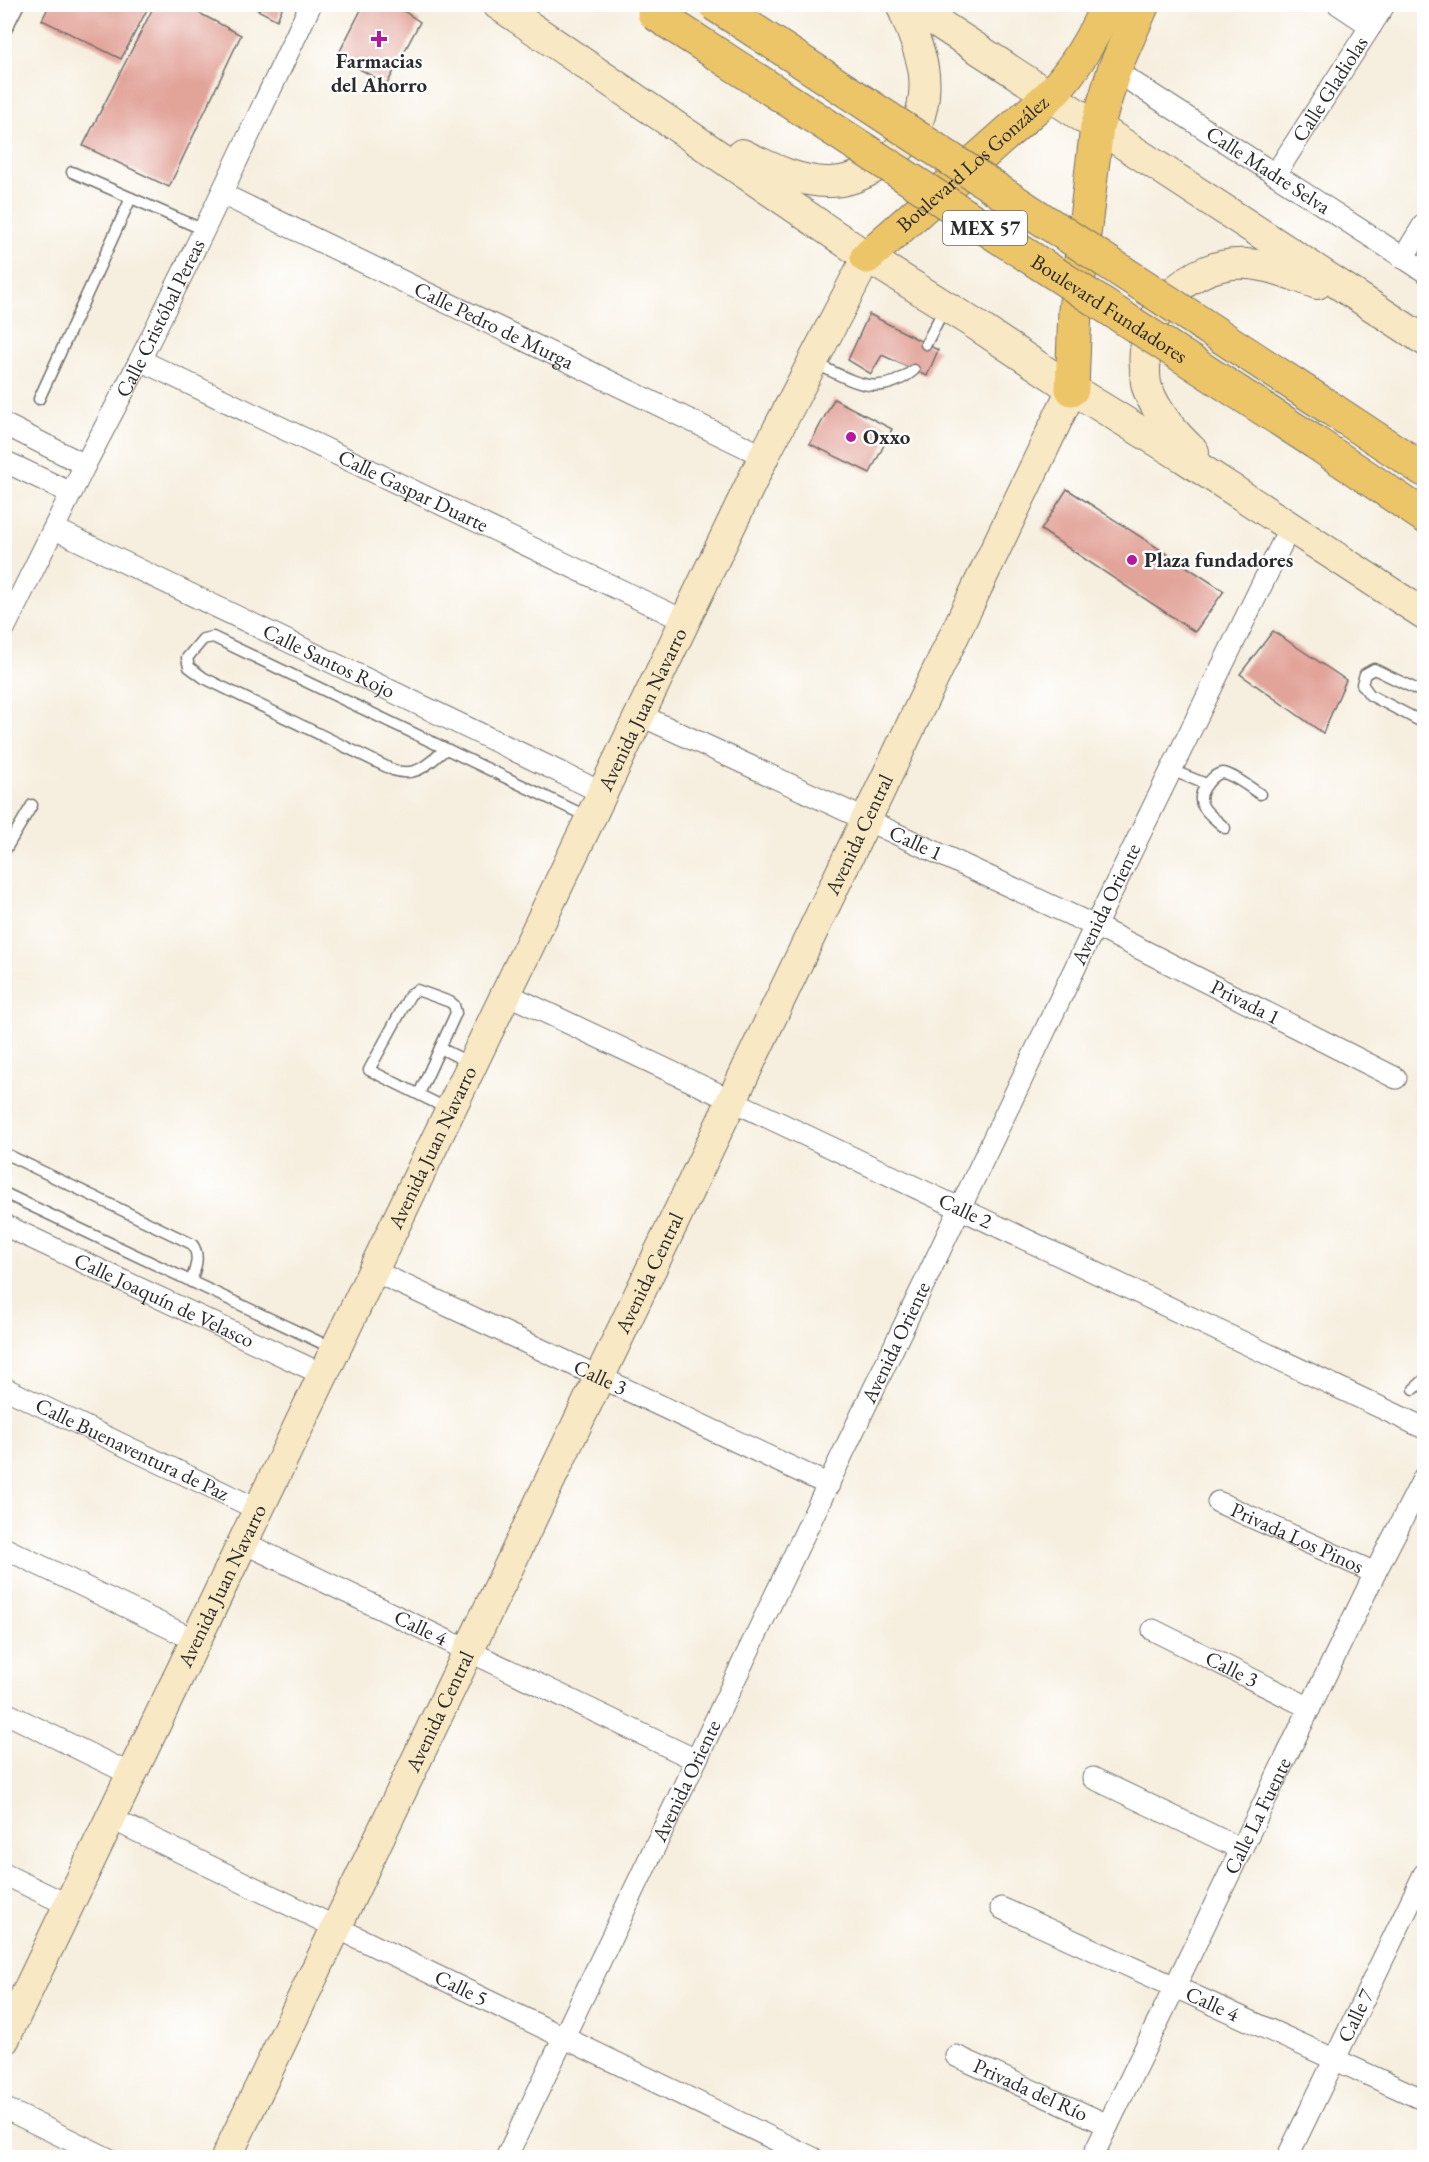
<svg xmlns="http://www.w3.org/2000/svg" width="1429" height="2162" font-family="'EB Garamond',serif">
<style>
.building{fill:#e2a399}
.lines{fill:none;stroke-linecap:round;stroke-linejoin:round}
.lane-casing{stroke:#726f6a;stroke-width:13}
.street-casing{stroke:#726f6a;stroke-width:23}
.secondary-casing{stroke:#726f6a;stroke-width:32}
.primary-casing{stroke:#726f6a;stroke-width:35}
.highway-casing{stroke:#726f6a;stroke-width:35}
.lane{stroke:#fff;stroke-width:10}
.street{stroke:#fff;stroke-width:21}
.secondary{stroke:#f8e8c3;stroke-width:30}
.primary{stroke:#edc569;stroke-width:33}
.highway{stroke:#edc569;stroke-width:33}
.highway-bridge-casing{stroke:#726f6a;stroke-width:35;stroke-linecap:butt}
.highway-bridge{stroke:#edc569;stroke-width:33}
.poi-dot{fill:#b5179e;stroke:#fff;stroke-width:2}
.labels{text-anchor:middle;stroke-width:5;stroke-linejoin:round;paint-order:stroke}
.shield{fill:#fff;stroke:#6b6b6b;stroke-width:1.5}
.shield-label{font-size:20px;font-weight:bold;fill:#2b2b2b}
.poi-label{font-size:21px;font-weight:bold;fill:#2b2b2b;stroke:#fff;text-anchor:start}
.street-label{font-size:21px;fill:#2b2b2b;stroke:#fff}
</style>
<rect width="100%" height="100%" fill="#fff"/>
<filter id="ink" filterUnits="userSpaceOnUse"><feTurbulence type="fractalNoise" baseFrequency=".0167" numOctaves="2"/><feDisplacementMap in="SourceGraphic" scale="12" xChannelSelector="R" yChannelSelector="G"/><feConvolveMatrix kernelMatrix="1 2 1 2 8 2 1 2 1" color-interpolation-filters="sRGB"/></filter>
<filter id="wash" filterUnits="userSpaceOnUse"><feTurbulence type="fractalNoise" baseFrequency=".008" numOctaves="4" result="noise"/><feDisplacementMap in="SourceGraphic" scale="24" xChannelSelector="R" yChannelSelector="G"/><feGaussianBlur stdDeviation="1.35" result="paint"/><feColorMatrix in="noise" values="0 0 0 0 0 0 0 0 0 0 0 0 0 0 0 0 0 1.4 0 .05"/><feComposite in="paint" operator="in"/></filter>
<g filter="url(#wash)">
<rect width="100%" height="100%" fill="#f6eede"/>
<g id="blocks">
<g class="building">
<polygon points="50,4 150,4 121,59 42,20"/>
<polygon points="155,4 182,4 241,35 169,187 83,146"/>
<polygon points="246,4 284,4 277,20"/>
<polygon points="364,4 393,4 420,22 387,84 337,57"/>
<polygon points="869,314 938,350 927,376 882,355 871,374 848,360"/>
<polygon points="834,399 892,429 870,473 810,444"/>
<polygon points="1067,489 1224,591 1195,632 1041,530"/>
<polygon points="1273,631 1346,680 1323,733 1240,674"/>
</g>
</g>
</g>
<g filter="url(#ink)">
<use href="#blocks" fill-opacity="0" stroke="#726f6a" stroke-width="1.5"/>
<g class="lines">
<defs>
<g id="lane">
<polyline points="4,34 19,4"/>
<polyline points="72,172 204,230"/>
<polyline points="926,344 945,307"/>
<path d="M816,364C852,380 877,400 914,370"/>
<polyline points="39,399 131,198"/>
<polyline points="1424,693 1374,669 1365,674 1362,684 1370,695 1424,723"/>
<path d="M446,749C428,763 418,778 393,770L204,678L189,667L187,658L203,639L213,637L588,817"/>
<polyline points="1171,770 1206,784"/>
<path d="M1225,828C1210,814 1190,804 1208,783C1212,778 1217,773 1223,773C1235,775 1250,788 1260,794"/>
<polyline points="4,852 32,805"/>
<polyline points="440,1048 472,1064"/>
<polyline points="419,1094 456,1013 454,1005 450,1002 417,990 410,995 369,1070 448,1109"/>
<path d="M4,1153L192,1244C201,1256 195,1269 191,1282"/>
<polyline points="4,1193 332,1348"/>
<polyline points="1414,1389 1424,1380"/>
</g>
<g id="street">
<polyline points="1338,4 1371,26"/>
<path id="s1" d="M1114,70L1424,271"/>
<path id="s2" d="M1276,173L1385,4"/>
<path id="s3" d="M222,194L764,456"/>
<polyline points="1403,258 1424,224"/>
<path id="s4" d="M140,360L685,621"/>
<polyline points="4,424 85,465"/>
<polyline points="4,461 71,493"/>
<path id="s5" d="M55,529L603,793"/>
<path id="s6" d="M4,629L85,465L140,360L204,230L311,4"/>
<path id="s7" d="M640,715L1095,926L1396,1078"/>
<path id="s8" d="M507,994L1424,1428"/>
<path id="s9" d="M4,1225L324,1375"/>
<path id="s10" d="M374,1271L829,1485"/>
<path id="s11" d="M4,1388L259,1510"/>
<path id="s12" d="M1218,1502L1375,1573"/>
<path id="s13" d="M244,1543L696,1760"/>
<polyline points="4,1548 197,1641"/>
<path id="s14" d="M1153,1630L1310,1708"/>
<polyline points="4,1712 132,1775"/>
<polyline points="1093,1778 1241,1849"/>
<path id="s15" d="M112,1819L813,2158"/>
<polyline points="4,1874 70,1906"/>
<path id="s16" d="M1001,1908L1424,2100"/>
<path id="s17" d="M956,2056L1108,2125"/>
<polyline points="4,2108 107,2158"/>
<path id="s18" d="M506,2158L1095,926L1290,527"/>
<path id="s19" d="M1092,2158L1375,1573L1424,1477"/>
<path id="s20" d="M1287,2158L1424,1874"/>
</g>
<g id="secondary">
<polyline points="497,4 867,257 976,325 1072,389 1184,458 1424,614"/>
<polyline points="909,4 1424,340"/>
<path d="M742,154C769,167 798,182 828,182C857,183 894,160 910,136C922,119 926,95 924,75C922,53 909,25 901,4"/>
<path d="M1194,452C1175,434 1158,415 1148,390C1145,384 1145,375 1145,368C1139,312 1191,260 1247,264C1271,265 1295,276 1317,284"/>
<path id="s21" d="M4,2040L764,456L867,257"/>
<path id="s22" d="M226,2158L1072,389"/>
</g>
<g id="primary">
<path id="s23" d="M867,257L1050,95C1076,68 1093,38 1108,4"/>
<polyline points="1072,389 1075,310 1097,127 1114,70 1143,4"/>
</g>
<g id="highway">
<polyline points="1333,410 1424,470"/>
<polyline points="1316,443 1424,516"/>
</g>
</defs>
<use href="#lane" class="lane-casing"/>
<use href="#street" class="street-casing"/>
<use href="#secondary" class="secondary-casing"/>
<use href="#primary" class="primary-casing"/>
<use href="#highway" class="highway-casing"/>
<use href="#lane" class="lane"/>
<use href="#street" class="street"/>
<use href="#secondary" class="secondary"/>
<use href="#primary" class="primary"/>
<use href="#highway" class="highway"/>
<defs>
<g id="highway-bridge">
<polyline points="714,4 1333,410"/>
<path id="s24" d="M654,13L1316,443"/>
</g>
</defs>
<use href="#highway-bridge" class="highway-bridge-casing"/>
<use href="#highway-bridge" class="highway-bridge"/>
</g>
</g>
<g class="poi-dot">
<path d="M376 30h6v6h6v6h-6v6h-6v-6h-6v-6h6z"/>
<circle cx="851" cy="437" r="6"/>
<circle cx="1132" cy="560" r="6"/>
</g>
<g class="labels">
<rect class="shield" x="943" y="211" width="84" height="34" rx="4.5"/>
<g class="shield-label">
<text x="985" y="235">MEX 57</text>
</g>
<g class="poi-label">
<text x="379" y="68" text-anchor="middle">Farmacias<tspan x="379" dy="24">del Ahorro</tspan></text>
<text x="863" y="444">Oxxo</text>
<text x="1144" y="567">Plaza fundadores</text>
</g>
<g class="street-label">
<text dy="7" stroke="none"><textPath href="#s2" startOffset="100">Calle Gladiolas</textPath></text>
<text dy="7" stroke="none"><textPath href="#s23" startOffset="141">Boulevard Los González</textPath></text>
<text dy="7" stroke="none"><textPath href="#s1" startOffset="184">Calle Madre Selva</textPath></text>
<text dy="7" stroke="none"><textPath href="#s24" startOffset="543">Boulevard Fundadores</textPath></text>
<text dy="7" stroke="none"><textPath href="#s6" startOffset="348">Calle Cristóbal Pereas</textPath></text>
<text dy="7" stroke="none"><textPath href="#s3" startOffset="302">Calle Pedro de Murga</textPath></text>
<text dy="7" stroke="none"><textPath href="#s4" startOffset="303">Calle Gaspar Duarte</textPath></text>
<text dy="7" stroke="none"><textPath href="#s5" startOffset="304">Calle Santos Rojo</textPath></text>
<text dy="7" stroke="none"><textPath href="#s21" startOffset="1476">Avenida Juan Navarro</textPath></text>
<text dy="7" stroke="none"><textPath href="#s22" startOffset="1467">Avenida Central</textPath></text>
<text dy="7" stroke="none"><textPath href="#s7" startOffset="304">Calle 1</textPath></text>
<text dy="7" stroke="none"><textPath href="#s18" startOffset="1390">Avenida Oriente</textPath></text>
<text dy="7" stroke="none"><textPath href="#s7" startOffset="670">Privada 1</textPath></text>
<text dy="7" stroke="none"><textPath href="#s21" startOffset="990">Avenida Juan Navarro</textPath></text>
<text dy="7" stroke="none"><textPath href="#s8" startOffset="507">Calle 2</textPath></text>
<text dy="7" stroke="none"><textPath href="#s22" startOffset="981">Avenida Central</textPath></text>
<text dy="7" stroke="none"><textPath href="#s9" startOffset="177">Calle Joaquín de Velasco</textPath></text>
<text dy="7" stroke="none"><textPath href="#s18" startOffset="904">Avenida Oriente</textPath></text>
<text dy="7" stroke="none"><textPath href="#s10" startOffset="250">Calle 3</textPath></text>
<text dy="7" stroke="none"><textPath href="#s11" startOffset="142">Calle Buenaventura de Paz</textPath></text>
<text dy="7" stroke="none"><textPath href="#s12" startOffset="87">Privada Los Pinos</textPath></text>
<text dy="7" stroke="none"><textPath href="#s21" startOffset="504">Avenida Juan Navarro</textPath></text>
<text dy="7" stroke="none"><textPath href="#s13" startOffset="196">Calle 4</textPath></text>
<text dy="7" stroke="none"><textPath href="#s14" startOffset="88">Calle 3</textPath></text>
<text dy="7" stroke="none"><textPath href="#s22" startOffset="495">Avenida Central</textPath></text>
<text dy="7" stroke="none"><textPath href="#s18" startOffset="418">Avenida Oriente</textPath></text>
<text dy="7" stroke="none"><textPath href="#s19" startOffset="380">Calle La Fuente</textPath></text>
<text dy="7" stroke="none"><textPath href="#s15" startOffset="388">Calle 5</textPath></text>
<text dy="7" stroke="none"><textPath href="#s16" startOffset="232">Calle 4</textPath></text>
<text dy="7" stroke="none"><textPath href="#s20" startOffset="158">Calle 7</textPath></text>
<text dy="7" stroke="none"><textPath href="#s17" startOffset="82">Privada del Río</textPath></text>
</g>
</g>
<rect width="1429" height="2162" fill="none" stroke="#fff" stroke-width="24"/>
</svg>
